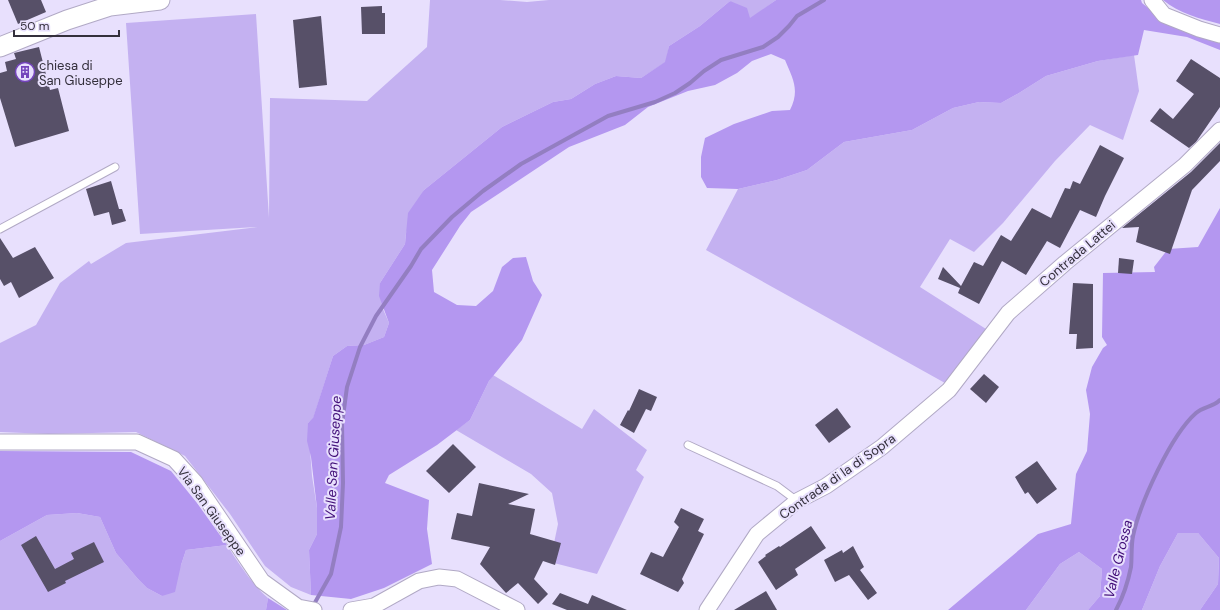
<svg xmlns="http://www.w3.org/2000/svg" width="1220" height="610" font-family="'DM Sans',sans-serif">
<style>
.green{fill:#c4b1f1}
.forest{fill:#b497f0}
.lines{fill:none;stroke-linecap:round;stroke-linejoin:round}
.stream{stroke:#937ec1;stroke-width:4}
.building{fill:#575068}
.service-casing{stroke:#b1a9c5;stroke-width:9}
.minor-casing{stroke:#b1a9c5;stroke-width:17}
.tertiary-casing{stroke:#b1a9c5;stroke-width:21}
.service{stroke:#fff;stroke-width:7}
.minor{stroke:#fff;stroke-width:15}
.tertiary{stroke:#fff;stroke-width:19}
.labels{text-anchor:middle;stroke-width:4;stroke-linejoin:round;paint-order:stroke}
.poi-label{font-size:13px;fill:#34303c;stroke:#e8e0fd;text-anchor:start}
.street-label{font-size:13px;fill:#34303c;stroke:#e8e0fd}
.water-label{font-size:14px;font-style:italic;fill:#420f79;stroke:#e8e0fd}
</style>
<rect width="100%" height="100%" fill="#e8e0fd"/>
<g class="green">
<polygon points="430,0 500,0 527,2 549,0 776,0 750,19 730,1 700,26 669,46 666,62 641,78 616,76 595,84 571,99 553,102 502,127 424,190 406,233 405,244 380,283 383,309 389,323 384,337 364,345 347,346 333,356 313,419 308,423 312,476 317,508 317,534 309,550 311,595 291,587 265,566 230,514 185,456 136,432 48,434 0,432 0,343 36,325 60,283 89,261 91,264 126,243 258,227 140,234 126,23 256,14 269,218 270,98 367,101 427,47"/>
<polygon points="1134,55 1139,91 1123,140 1090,125 1055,161 1003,223 974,252 950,239 920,287 986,329 945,383 706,250 738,189 777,180 807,170 844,142 912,130 953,108 979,102 1001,103 1019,93 1046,76 1098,61"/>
<polygon points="493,375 582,429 594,409 647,450 636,470 644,477 597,574 550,562 558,524 552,493 531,474 456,430 470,420 489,381"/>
<path d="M77,513L100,517L116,553L138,579L147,588L162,596L181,565L186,550L227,545C239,564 251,583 268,598L266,610H0V541L47,515Z"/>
<polygon points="1178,533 1198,533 1219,558 1218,584 1200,610 1142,610 1160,566"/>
<polygon points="1079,552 1102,569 1100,596 1088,610 1026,610 1060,564"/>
</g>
<g class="forest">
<path d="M776,0H1141L1142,3L1164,21L1220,41V50L1187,37L1144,30L1138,55L1098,61L1046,76L1019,93L1001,103L979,102L953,108L912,130L844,142L807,170L777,180L738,189L707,188L701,177V157L705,138L734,124L772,111L790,110C800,90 793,79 785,60L771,54L752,61L737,73L715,85L688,91L648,107L625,125L569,147L471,212L460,226L432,270L434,292L457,305L476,306L493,291L502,267L513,258L526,257L533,281L542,295L522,340L489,381L470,420L437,445L389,475L385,483L429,500L427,529L432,564L384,588L351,599L311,595L309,550L317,534V508L311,457L307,441L308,423L313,418L333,356L347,346L364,345L384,337L389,323L379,296L380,283L405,244L408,213L424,190L502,127L553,102L571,99L595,84L616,76L641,78L665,62L669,46L700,26L730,1L747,8L750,18Z"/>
<path d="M1163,0H1220V24C1201,19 1178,13 1163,0Z"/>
<polygon points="1220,208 1220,610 1200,610 1218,584 1219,558 1198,533 1178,533 1160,566 1142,610 1088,610 1100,596 1102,569 1079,552 1060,564 1026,610 948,610 1038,534 1071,524 1076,474 1087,451 1090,414 1086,390 1092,367 1103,348 1107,345 1102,337 1103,273 1155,272 1154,267 1168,249 1198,247"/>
<polygon points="0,451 131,452 171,471 197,503 227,545 186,550 181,565 175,592 162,596 147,588 138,579 116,553 100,517 77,513 47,515 0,541"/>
<polygon points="268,598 287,610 266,610"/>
</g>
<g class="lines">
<g class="stream">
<polyline points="313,606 331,574 341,527 343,483 342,424 347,387 360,347 376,316 411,266 421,249 452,217 483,191 521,164 608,116 655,102 675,93 690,83 704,71 721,60 763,47 778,37 789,26 797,16 824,0"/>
<path d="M1116,610C1123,597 1128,582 1131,567C1132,557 1131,546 1133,536C1140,503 1171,435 1196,413C1203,407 1213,407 1220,400"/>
</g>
</g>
<g class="building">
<polygon points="8,0 41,0 46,12 18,24"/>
<polygon points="382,6 382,13 385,13 385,34 362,34 361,7"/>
<polygon points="321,16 327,85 299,88 293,20"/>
<polygon points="39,47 50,90 58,88 69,131 15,147 0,98 0,73 7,71 5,62 16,59 14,53"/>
<polygon points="1191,59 1220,78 1220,107 1196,142 1189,148 1150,121 1160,108 1173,119 1194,94 1176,81"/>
<polygon points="1220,143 1220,161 1192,190 1170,254 1136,242 1139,227 1122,228 1191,172"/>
<polygon points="1100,145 1124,158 1105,196 1096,217 1080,210 1060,248 1047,241 1026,275 1002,261 979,304 958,293 960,288 938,279 943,267 961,286 974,262 983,266 1001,235 1011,241 1032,208 1051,218 1065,188 1070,189 1073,181 1080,184"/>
<polygon points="111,181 119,209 122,209 126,221 112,225 109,212 94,216 86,189"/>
<polygon points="0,238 13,258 35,247 54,278 19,298 11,282 4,286 0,279"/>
<polygon points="1119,258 1134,260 1132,274 1118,273"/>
<polygon points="1073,283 1093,284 1093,348 1076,349 1077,334 1069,334"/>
<polygon points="984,374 999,387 986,403 970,389"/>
<polygon points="639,389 657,397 651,411 646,409 634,433 620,425 628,410 629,411"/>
<polygon points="837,408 851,427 829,443 815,425"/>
<polygon points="453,444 476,467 449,493 426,471"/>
<polygon points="1037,461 1057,489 1037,504 1028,492 1025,494 1015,477"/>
<polygon points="479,483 529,494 508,504 535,509 530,534 561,543 555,565 543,561 534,579 548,594 538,604 518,583 506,593 480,564 490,547 451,539 457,513 472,516"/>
<polygon points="681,508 704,519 698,531 704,534 682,579 684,583 678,592 640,574 651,552 663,557 679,527 674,522"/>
<polygon points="811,526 826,548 795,569 798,575 776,590 758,562 766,556 765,555 779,546 780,547"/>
<polygon points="36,536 55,569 74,559 71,553 94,542 104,562 65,581 66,583 48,592 21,545"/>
<polygon points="853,546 864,567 860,570 877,593 868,600 849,575 835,582 824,560 842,550 843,553"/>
<polygon points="766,591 777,610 734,610"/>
<polygon points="560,593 588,604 592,595 627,610 567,610 552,604"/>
</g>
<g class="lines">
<defs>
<g id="service">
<polyline points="0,229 115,167"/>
<polyline points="688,445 777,486 797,501"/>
</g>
<g id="minor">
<polyline points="1152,0 1164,15 1199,29 1220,35"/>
<polyline points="0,442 137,442 174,459 195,482 262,581 298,607 314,610"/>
<polyline points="351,610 374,606 419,581 439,577 457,579 517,610"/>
<polyline points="707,610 757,534 797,501 826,486 882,447 949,390 1008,313 1065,263 1185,165 1220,130"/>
</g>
<polyline id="tertiary" points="0,47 67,20 110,6 160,0"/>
</defs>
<use href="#service" class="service-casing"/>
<use href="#minor" class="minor-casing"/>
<use href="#tertiary" class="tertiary-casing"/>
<use href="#service" class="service"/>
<use href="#minor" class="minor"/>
<use href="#tertiary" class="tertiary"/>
</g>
<defs>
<symbol id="building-ring" viewBox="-11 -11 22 22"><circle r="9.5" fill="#e8e0fd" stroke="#7444bc" stroke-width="1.5"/><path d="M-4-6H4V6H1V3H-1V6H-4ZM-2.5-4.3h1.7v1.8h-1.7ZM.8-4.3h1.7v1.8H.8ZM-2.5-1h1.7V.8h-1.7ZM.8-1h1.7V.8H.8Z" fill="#7444bc"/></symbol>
</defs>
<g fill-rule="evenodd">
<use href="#building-ring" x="14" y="61" width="22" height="22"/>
</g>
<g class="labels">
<g class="poi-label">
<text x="39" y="70">chiesa di<tspan x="39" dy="15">San Giuseppe</tspan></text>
</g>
<g class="street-label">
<text transform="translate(1077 253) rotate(-40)" y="5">Contrada Lattei</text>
<text transform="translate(837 476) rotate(-35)" y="5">Contrada di la di Sopra</text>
<text transform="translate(212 511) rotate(54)" y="5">Via San Giuseppe</text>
</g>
<g class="water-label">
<text transform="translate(333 458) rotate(-87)" y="5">Valle San Giuseppe</text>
<text transform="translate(1118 559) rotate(-76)" y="5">Valle Grossa</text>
</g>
</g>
<path d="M14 30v6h105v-6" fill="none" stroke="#34303c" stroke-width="2"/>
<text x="20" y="30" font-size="12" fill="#34303c" stroke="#e8e0fd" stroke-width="3" paint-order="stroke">50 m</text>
</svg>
